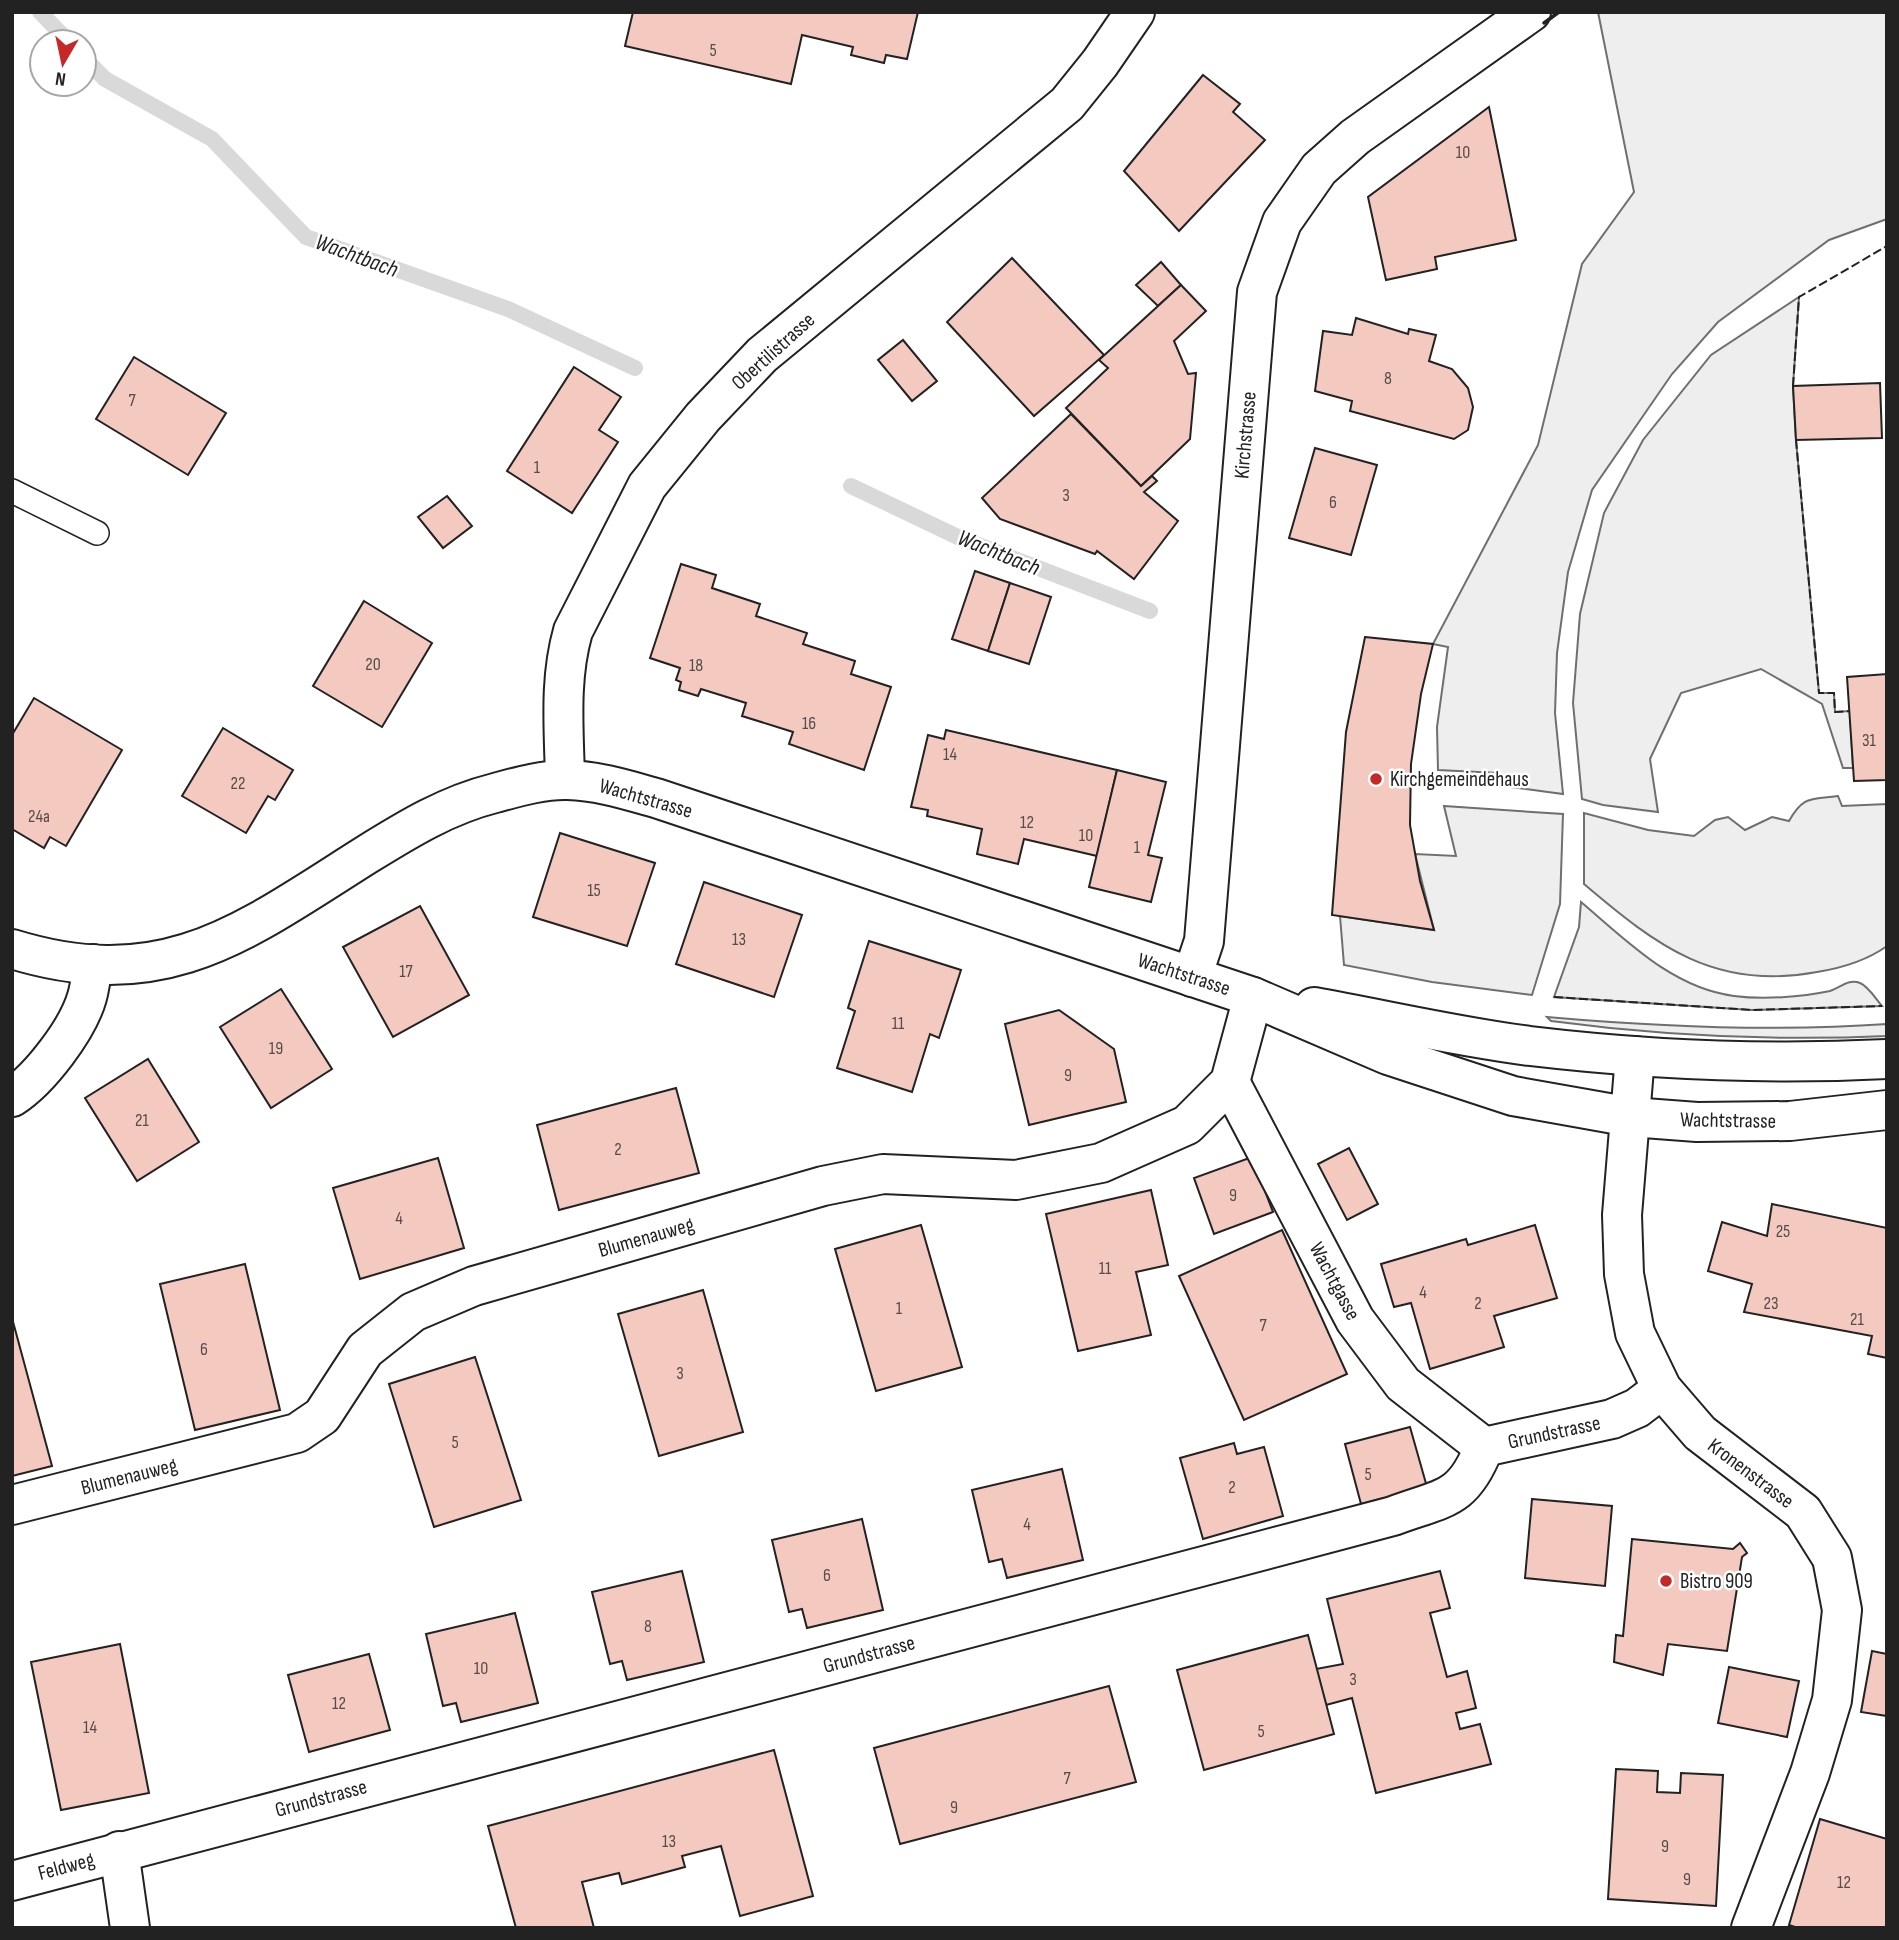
<svg xmlns="http://www.w3.org/2000/svg" width="1899" height="1940" font-family="'Sofia Sans Condensed',sans-serif">
<style>
.green{fill:#eee;stroke:#6f6f6f;stroke-width:2}
.lines{fill:none;stroke-linecap:round;stroke-linejoin:round}
.stream{stroke:#d9d9d9;stroke-width:16}
.building{fill:#f3c9c0;stroke:#222;stroke-width:2}
.service-casing{stroke:#222;stroke-width:26}
.minor-casing{stroke:#222;stroke-width:42}
.secondary-casing{stroke:#222;stroke-width:42}
.service{stroke:#fff;stroke-width:23}
.minor{stroke:#fff;stroke-width:38}
.secondary{stroke:#fff;stroke-width:38}
.fence{stroke:#222;stroke-width:2;stroke-dasharray:9 3.5;stroke-linecap:butt}
.wall{stroke:#222;stroke-width:3.5}
.poi-dot{fill:#c62828;stroke:#fff;stroke-width:2.5}
.labels{text-anchor:middle;stroke-width:5;stroke-linejoin:round;paint-order:stroke}
.number-label{font-size:18px;fill:#564c4a}
.street-label{font-size:21px;fill:#222;stroke:#fff}
.poi-label{font-size:21px;fill:#222;stroke:#fff;text-anchor:start}
.water-label{font-size:23px;font-style:italic;fill:#222;stroke:#fff}
</style>
<rect width="100%" height="100%" fill="#fff"/>
<g class="green">
<polygon points="1598,12 1887,12 1887,219 1829,240 1718,322 1672,374 1592,490 1568,572 1557,653 1555,713 1563,794 1503,786 1498,773 1438,770 1437,727 1448,647 1433,644 1538,445 1582,264 1634,192"/>
<polygon points="1799,297 1793,386 1796,440 1819,693 1834,693 1835,712 1850,711 1853,768 1843,768 1822,704 1761,669 1681,693 1650,759 1658,812 1603,805 1582,799 1573,703 1580,614 1604,513 1643,440 1711,355"/>
<path d="M1838,796L1842,806L1887,804V946C1866,961 1842,968 1817,972C1715,991 1657,946 1584,884V813L1648,830L1694,836L1715,820L1728,817L1745,830L1772,817L1789,821C1804,795 1811,800 1838,796Z"/>
<polygon points="1444,806 1563,814 1560,904 1532,995 1432,982 1344,965 1340,916 1434,930 1415,854 1456,856"/>
<path d="M1581,902C1626,940 1672,988 1734,996C1763,1000 1801,997 1830,991C1840,988 1849,978 1860,983C1868,986 1876,999 1882,1006L1752,1010L1554,997L1579,927Z"/>
<path d="M1547,1017C1660,1027 1774,1032 1887,1024V1036C1774,1041 1663,1036 1551,1021Z"/>
</g>
<g class="lines">
<g class="stream">
<polyline points="40,12 69,42"/>
<polyline points="84,58 105,79 212,139 306,237 508,309 635,368"/>
<polyline points="851,486 960,538 1150,611"/>
</g>
</g>
<g class="building">
<polygon points="633,12 918,12 907,59 886,55 884,63 851,55 853,47 802,35 791,84 625,46"/>
<polygon points="1203,75 1240,104 1233,112 1265,140 1179,231 1124,171"/>
<polygon points="1489,107 1516,240 1435,257 1437,269 1386,280 1368,197"/>
<polygon points="1012,258 1104,355 1034,416 947,322"/>
<polygon points="1161,262 1181,285 1158,306 1136,285"/>
<polygon points="1181,285 1206,311 1174,341 1188,374 1196,373 1190,439 1141,486 1066,408 1108,368 1099,360"/>
<polygon points="1356,318 1408,334 1409,329 1436,335 1429,361 1452,369 1468,388 1473,407 1468,430 1454,439 1350,411 1352,401 1315,391 1323,331 1352,335"/>
<polygon points="903,340 937,381 912,401 878,360"/>
<polygon points="134,357 226,413 188,475 96,419"/>
<polygon points="574,367 621,397 599,430 618,442 572,513 507,471"/>
<polygon points="1880,383 1882,438 1796,440 1793,386"/>
<polygon points="1071,414 1141,486 1152,476 1157,481 1144,492 1178,521 1134,579 1097,551 1095,554 1000,519 982,498"/>
<polygon points="1315,448 1377,465 1351,555 1289,538"/>
<polygon points="447,496 472,526 443,548 418,517"/>
<polygon points="681,564 716,575 712,588 760,604 756,616 807,633 803,644 855,661 851,674 891,687 864,770 789,744 793,732 742,716 746,703 701,689 698,696 679,690 681,682 676,680 680,668 650,658"/>
<polygon points="975,571 1010,583 988,651 952,639"/>
<polygon points="1010,583 1051,597 1029,664 988,651"/>
<polygon points="364,601 432,643 382,727 313,686"/>
<polygon points="1365,637 1433,644 1421,694 1411,764 1410,825 1420,881 1434,930 1332,915 1346,732"/>
<polygon points="1887,674 1887,780 1854,781 1847,677"/>
<polygon points="34,698 122,750 66,846 50,837 44,848 12,829 12,735"/>
<polygon points="223,728 293,770 275,800 268,796 246,833 182,796"/>
<polygon points="946,730 1117,770 1097,856 1024,839 1018,864 977,854 982,829 927,816 928,810 911,807 928,735 944,739"/>
<polygon points="1117,770 1166,782 1148,855 1162,858 1151,902 1089,887"/>
<polygon points="560,833 655,863 627,946 533,917"/>
<polygon points="704,882 802,915 774,997 676,964"/>
<polygon points="420,906 469,995 393,1037 343,947"/>
<polygon points="869,941 961,970 939,1038 930,1034 912,1092 837,1068 855,1011 848,1008"/>
<polygon points="281,989 332,1069 271,1108 220,1027"/>
<polygon points="1059,1010 1114,1049 1126,1102 1029,1125 1005,1024"/>
<polygon points="148,1059 199,1142 137,1181 85,1098"/>
<polygon points="676,1088 699,1173 559,1210 537,1125"/>
<polygon points="1349,1148 1378,1204 1347,1220 1318,1164"/>
<polygon points="1252,1157 1273,1212 1214,1234 1194,1178"/>
<polygon points="438,1158 464,1248 360,1279 333,1188"/>
<polygon points="1151,1190 1168,1265 1136,1272 1151,1335 1078,1351 1046,1214"/>
<polygon points="1772,1204 1887,1228 1887,1358 1868,1354 1872,1336 1744,1312 1752,1284 1708,1271 1722,1222 1767,1236"/>
<polygon points="921,1225 962,1367 876,1391 835,1249"/>
<polygon points="1535,1225 1557,1298 1494,1316 1504,1347 1430,1369 1411,1303 1394,1307 1381,1264 1466,1239 1468,1245"/>
<polygon points="1282,1230 1347,1374 1244,1420 1179,1276"/>
<polygon points="245,1264 280,1410 195,1430 160,1284"/>
<polygon points="703,1290 743,1432 659,1456 618,1314"/>
<polygon points="12,1318 52,1466 12,1476"/>
<polygon points="475,1357 521,1500 434,1527 389,1384"/>
<polygon points="1410,1427 1427,1487 1361,1504 1345,1444"/>
<polygon points="1234,1443 1237,1454 1264,1447 1283,1516 1203,1539 1180,1458"/>
<polygon points="1062,1469 1083,1560 1007,1578 1002,1559 989,1562 972,1490"/>
<polygon points="1532,1499 1612,1506 1605,1586 1525,1578"/>
<polygon points="862,1519 883,1610 807,1628 802,1609 789,1612 772,1540"/>
<polygon points="1632,1539 1733,1549 1740,1543 1747,1553 1742,1557 1727,1651 1668,1644 1663,1675 1614,1662 1616,1635 1623,1636"/>
<polygon points="682,1571 704,1662 627,1680 622,1661 610,1664 592,1592"/>
<polygon points="1440,1571 1450,1608 1430,1613 1447,1677 1467,1671 1476,1708 1456,1713 1460,1729 1480,1724 1491,1764 1376,1793 1352,1698 1326,1705 1316,1669 1343,1664 1327,1599"/>
<polygon points="515,1613 538,1703 461,1722 456,1703 443,1706 426,1634"/>
<polygon points="1308,1635 1334,1734 1204,1770 1177,1670"/>
<polygon points="120,1644 149,1793 61,1810 31,1662"/>
<polygon points="1872,1651 1887,1654 1887,1716 1861,1712"/>
<polygon points="369,1654 390,1730 309,1752 288,1675"/>
<polygon points="1729,1667 1799,1681 1787,1737 1718,1723"/>
<polygon points="1109,1686 1136,1782 900,1844 874,1748"/>
<polygon points="774,1750 813,1896 740,1916 721,1846 682,1856 685,1867 622,1884 619,1873 582,1882 594,1928 516,1928 488,1826"/>
<polygon points="1616,1769 1658,1771 1657,1792 1680,1793 1681,1773 1723,1775 1716,1906 1608,1899"/>
<polygon points="1820,1819 1887,1839 1887,1928 1798,1928 1789,1925"/>
</g>
<g class="lines">
<defs>
<polyline id="service" points="12,491 97,533"/>
<g id="minor">
<path d="M565,780C564,729 559,680 573,631L647,486L703,417L762,355L1067,104L1100,63L1135,12"/>
<polyline points="1192,977 1204,941 1257,292 1282,222 1319,169 1355,137 1531,12"/>
<polyline points="1635,1056 1622,1215 1624,1274 1635,1333 1662,1389 1700,1433 1803,1512 1832,1558 1842,1610 1832,1700 1810,1773 1751,1928"/>
<polyline points="1230,1082 1355,1320 1403,1384 1484,1447"/>
<path d="M12,1097C40,1079 78,1029 87,997C90,987 91,975 93,964"/>
<polyline points="1484,1447 1612,1419 1637,1408 1662,1389"/>
<polyline points="12,1505 297,1433 322,1416 365,1350 413,1312 474,1286 823,1186 883,1174 1016,1180 1101,1163 1187,1125 1230,1082 1253,997"/>
<polyline points="119,1851 130,1928"/>
<path d="M12,1881L1393,1516C1444,1497 1463,1501 1484,1447"/>
</g>
<g id="secondary">
<path d="M12,949C165,996 244,932 366,855C408,829 447,805 495,793C517,787 545,779 568,780C599,781 627,790 656,798L1253,997L1388,1055L1513,1096L1631,1117L1697,1122L1790,1121L1887,1110"/>
<path d="M1314,1007C1386,1020 1458,1037 1530,1046C1648,1060 1768,1065 1887,1059"/>
</g>
</defs>
<use href="#service" class="service-casing"/>
<use href="#minor" class="minor-casing"/>
<use href="#secondary" class="secondary-casing"/>
<use href="#service" class="service"/>
<use href="#minor" class="minor"/>
<use href="#secondary" class="secondary"/>
<g class="fence">
<polyline points="1793,386 1799,297 1887,246"/>
<polyline points="1796,440 1819,693 1834,693 1835,712 1850,711"/>
<polyline points="1554,997 1752,1010 1882,1006"/>
</g>
<polyline class="wall" points="1544,23 1559,12"/>
</g>
<g class="poi-dot">
<circle cx="1376" cy="779" r="7"/>
<circle cx="1666" cy="1581" r="7"/>
</g>
<g class="labels">
<g class="number-label">
<text x="713" y="56">5</text>
<text x="1463" y="158">10</text>
<text x="1388" y="384">8</text>
<text x="132" y="406">7</text>
<text x="537" y="473">1</text>
<text x="1066" y="501">3</text>
<text x="1333" y="508">6</text>
<text x="373" y="670">20</text>
<text x="696" y="671">18</text>
<text x="809" y="729">16</text>
<text x="1869" y="746">31</text>
<text x="950" y="760">14</text>
<text x="238" y="789">22</text>
<text x="39" y="822">24a</text>
<text x="1027" y="828">12</text>
<text x="1086" y="841">10</text>
<text x="1137" y="853">1</text>
<text x="594" y="896">15</text>
<text x="739" y="945">13</text>
<text x="406" y="977">17</text>
<text x="898" y="1029">11</text>
<text x="276" y="1054">19</text>
<text x="1068" y="1081">9</text>
<text x="142" y="1126">21</text>
<text x="618" y="1155">2</text>
<text x="1233" y="1201">9</text>
<text x="399" y="1224">4</text>
<text x="1783" y="1237">25</text>
<text x="1105" y="1274">11</text>
<text x="1423" y="1298">4</text>
<text x="1478" y="1309">2</text>
<text x="1771" y="1309">23</text>
<text x="899" y="1314">1</text>
<text x="1857" y="1325">21</text>
<text x="1263" y="1331">7</text>
<text x="204" y="1355">6</text>
<text x="680" y="1379">3</text>
<text x="455" y="1448">5</text>
<text x="1368" y="1480">5</text>
<text x="1232" y="1493">2</text>
<text x="1027" y="1530">4</text>
<text x="827" y="1581">6</text>
<text x="648" y="1632">8</text>
<text x="481" y="1674">10</text>
<text x="1353" y="1685">3</text>
<text x="339" y="1709">12</text>
<text x="90" y="1733">14</text>
<text x="1261" y="1737">5</text>
<text x="1067" y="1784">7</text>
<text x="954" y="1813">9</text>
<text x="669" y="1847">13</text>
<text x="1665" y="1852">9</text>
<text x="1687" y="1885">9</text>
<text x="1844" y="1888">12</text>
</g>
<g class="street-label">
<text transform="translate(773 351) rotate(-42)" y="7">Obertilistrasse</text>
<text transform="translate(1245 435) rotate(-85)" y="7">Kirchstrasse</text>
<text transform="translate(646 798) rotate(16)" y="7">Wachtstrasse</text>
<text transform="translate(1184 974) rotate(18)" y="7">Wachtstrasse</text>
<text transform="translate(1728 1120) rotate(1)" y="7">Wachtstrasse</text>
<text transform="translate(646 1237) rotate(-16)" y="7">Blumenauweg</text>
<text transform="translate(1335 1281) rotate(62)" y="7">Wachtgasse</text>
<text transform="translate(1554 1432) rotate(-12)" y="7">Grundstrasse</text>
<text transform="translate(1751 1473) rotate(37)" y="7">Kronenstrasse</text>
<text transform="translate(129 1476) rotate(-14)" y="7">Blumenauweg</text>
<text transform="translate(869 1654) rotate(-15)" y="7">Grundstrasse</text>
<text transform="translate(321 1798) rotate(-15)" y="7">Grundstrasse</text>
<text transform="translate(66 1866) rotate(-15)" y="7">Feldweg</text>
</g>
<g class="poi-label">
<text x="1390" y="786">Kirchgemeindehaus</text>
<text x="1680" y="1588">Bistro 909</text>
</g>
<g class="water-label">
<text transform="translate(357 255) rotate(20)" y="8">Wachtbach</text>
<text transform="translate(999 552) rotate(22)" y="8">Wachtbach</text>
</g>
</g>
<rect width="1899" height="1940" fill="none" stroke="#222222" stroke-width="28"/>
<g transform="translate(63 63) rotate(189)"><circle r="33" fill="#ffffff" stroke="#a7a7a7" stroke-width="2"/>
<path d="M0-5L12 26L0 18L-12 26Z" fill="#c62828"/>
<text y="-10" font-size="19" font-weight="bold" text-anchor="middle" fill="#222222">N</text>
</g>
</svg>
